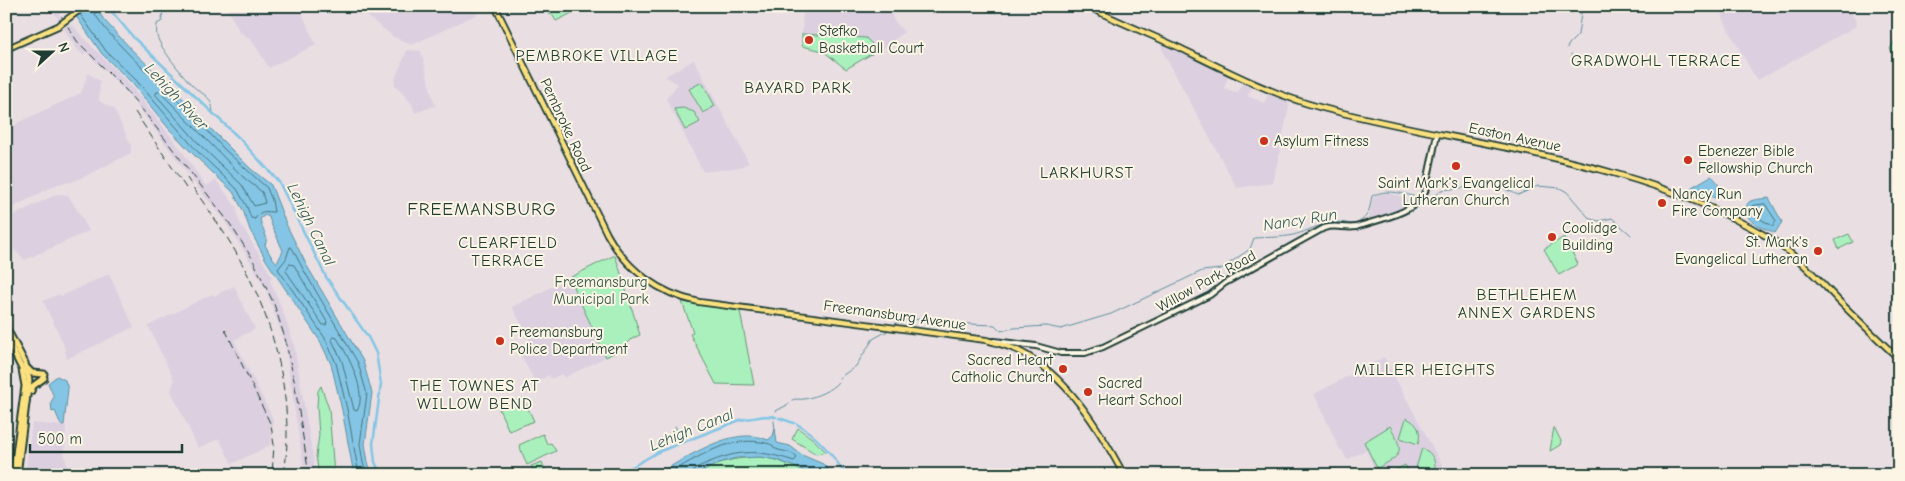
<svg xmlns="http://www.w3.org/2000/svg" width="1905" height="481" font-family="'Comic Neue',sans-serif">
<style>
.built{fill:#dcd0e0}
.green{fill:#aaf0bc;stroke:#649678}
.water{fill:#84c5e5;stroke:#5c8f9e;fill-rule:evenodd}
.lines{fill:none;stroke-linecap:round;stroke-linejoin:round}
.shore{stroke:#47737b;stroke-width:1}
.stream{stroke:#5c8f9e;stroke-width:1}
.canal{stroke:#84c5e5;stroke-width:2.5}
.secondary-casing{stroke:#1f3d34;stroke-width:8}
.primary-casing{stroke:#1f3d34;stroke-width:8}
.trunk-casing{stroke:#1f3d34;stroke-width:9}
.secondary{stroke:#fcf5e5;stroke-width:4}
.primary{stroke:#fbe080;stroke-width:4.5}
.trunk{stroke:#fbe080;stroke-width:5}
.rail{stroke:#1f3d34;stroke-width:1;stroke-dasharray:8 4;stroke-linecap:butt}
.primary-bridge-casing{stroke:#1f3d34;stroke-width:8;stroke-linecap:butt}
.primary-bridge{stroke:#fbe080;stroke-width:4.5}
.poi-dot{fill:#c8321e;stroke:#fcf5e5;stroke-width:2}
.labels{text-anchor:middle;stroke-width:4;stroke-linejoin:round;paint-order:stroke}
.poi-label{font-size:15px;fill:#1f3d34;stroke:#fcf5e5;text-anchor:start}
.street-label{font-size:15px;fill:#1f3d34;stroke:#fcf5e5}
.park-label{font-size:15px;fill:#345848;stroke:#fcf5e5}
.neighbourhood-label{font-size:16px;letter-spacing:1px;fill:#1f3d34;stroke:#fcf5e5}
.water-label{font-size:16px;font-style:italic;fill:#385f60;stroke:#fcf5e5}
.quarter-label{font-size:18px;letter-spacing:1px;fill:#1f3d34;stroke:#fcf5e5}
</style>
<rect width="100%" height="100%" fill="#e9dfe2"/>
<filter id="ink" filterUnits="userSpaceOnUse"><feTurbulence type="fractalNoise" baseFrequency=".02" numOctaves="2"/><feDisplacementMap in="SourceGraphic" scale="10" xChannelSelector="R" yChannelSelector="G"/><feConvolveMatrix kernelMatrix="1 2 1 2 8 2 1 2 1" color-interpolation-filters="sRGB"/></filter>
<g filter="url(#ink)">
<g class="built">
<polygon points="50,6 54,6 66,27 72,24 82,36 132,87 180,148 206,186 216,180 237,208 238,219 272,276 270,281 281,306 294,344 316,475 306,475 304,470 284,340 266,290 246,254 220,214 205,197 129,95 86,52 83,55 76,48"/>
<polygon points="226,6 299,6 316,45 269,68 253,42 242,33 240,33"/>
<polygon points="383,6 474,6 478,14 412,45 394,37 368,17 367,14"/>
<polygon points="803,6 889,6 893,19 904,32 884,48 874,48 873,44 866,38 802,34"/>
<polygon points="1718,6 1848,6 1857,24 1855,27 1758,80 1756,79 1727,27"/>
<polygon points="1160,42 1229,75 1224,88 1237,93 1242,83 1252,87 1248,96 1264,103 1268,94 1288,101 1289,107 1273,183 1237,188 1164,54"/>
<polygon points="407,50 421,51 435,106 415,113 412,104 394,84 397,74"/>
<polygon points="694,60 749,163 741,167 703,172 666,99 678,84 665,76"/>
<polygon points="88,73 100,81 99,101 114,109 131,145 131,153 92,173 72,182 58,184 6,211 6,133 19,122 81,93"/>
<polygon points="1389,193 1410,199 1413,205 1370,220 1369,216 1373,197 1380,194"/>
<polygon points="57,194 68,195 81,216 89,231 25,260 10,246 6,239 6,219"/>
<polygon points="109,274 134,327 67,359 63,343 43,301 59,294 61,296"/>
<polygon points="569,278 606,357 564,378 562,374 551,379 549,375 535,382 517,348 530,341 512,307"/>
<polygon points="234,286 255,329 234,340 273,419 273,426 270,428 272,444 232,464 219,439 198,448 171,391 174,380 148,326 212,294 214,296"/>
<polygon points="1384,357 1446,472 1442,475 1377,475 1366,450 1347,460 1342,450 1340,450 1314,394"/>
<polygon points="32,423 66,426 64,452 69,475 36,475 26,469"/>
</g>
<g class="green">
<polygon points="546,6 583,6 584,7 556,21 552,14 550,15"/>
<polygon points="1899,33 1899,62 1890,49"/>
<polygon points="802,34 866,38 874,46 873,53 846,69 823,51 802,46"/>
<polygon points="702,82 715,106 703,113 689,89"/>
<polygon points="683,108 694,112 700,122 685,130 674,109"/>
<polygon points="1849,234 1853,242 1839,249 1835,240"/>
<polygon points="1564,237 1578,264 1559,275 1544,249"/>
<polygon points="613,256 615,256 618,264 640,335 633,338 623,348 606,357 569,278"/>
<polygon points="682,302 740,311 754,385 716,384 690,334 693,332"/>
<polygon points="321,386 329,409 334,475 319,475 316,456 319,435 317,407 318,391"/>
<polygon points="523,398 534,421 509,431 499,409"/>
<path d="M1406,418C1418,423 1422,432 1418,444L1400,438Z"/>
<path d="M1390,426C1404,451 1404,455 1377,468L1364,442Z"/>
<polygon points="1554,427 1561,441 1560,445 1550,451"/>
<polygon points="798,428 813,439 826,452 816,454 792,439"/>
<polygon points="543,434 547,444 551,443 556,451 527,465 519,445"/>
<path d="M1422,448C1433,453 1437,462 1434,473L1416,468Z"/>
<path d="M760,457L777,460L814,475H696C716,461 736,458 760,457Z"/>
<polygon points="542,462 547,475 544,475 541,470 535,475 531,466"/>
<polygon points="1405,465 1410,475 1387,475"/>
</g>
<g class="water">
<path d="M69,6H95L104,20L134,52L194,109L202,120L251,169L271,185L287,226L307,266L363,361L372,393L365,444L368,462L372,475H354L342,410L331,364L320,341L266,260L250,230L243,210L233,192L192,153L169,129L132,83L102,54ZM265,215L269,217C270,223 280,243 283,251L277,263L271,256L265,245C269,237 262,229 260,219Z"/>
<path d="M1711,176C1719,181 1722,192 1718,199L1692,190V187Z"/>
<path d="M1769,198L1782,222L1775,233C1765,228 1746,224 1746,209C1746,207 1747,204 1749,202C1753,199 1763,199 1769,198Z"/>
<polygon points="57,376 65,380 68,389 64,425 61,425 55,411 52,412 51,402 54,397 48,383"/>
<path d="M775,429L777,443L790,446L802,455L823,464L834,475H814L777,460L760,457L736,458L719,463L696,475H655C686,459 732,424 768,440L773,436Z"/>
</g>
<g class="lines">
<g class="shore">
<path d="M80,14L106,51L136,80L196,150L237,189L247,207L251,218L255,219C261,209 265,212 274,212L272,200L267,188L225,150L190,112C171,94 94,27 92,6"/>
<polygon points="157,92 160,92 243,177 262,192 265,203 254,206 242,185 200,145 156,95"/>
<polygon points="1765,204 1776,221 1773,226 1753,215 1752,206"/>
<polygon points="290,264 294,265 327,322 326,325 323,325 286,271"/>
<path d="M334,337L337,338C348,355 368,393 357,411L354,410L342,361L332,340Z"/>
<polyline points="359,475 347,409 336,363 325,338 278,269 286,259 290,247 292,248 303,269 358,363 367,394 360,444 363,463 367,475"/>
<path d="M666,475C699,457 731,433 770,444C773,445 774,448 776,449C785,453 789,449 797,458L794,461C754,448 736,450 698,467L694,470V475"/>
</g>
<g class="stream">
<path d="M163,6L162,21L157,24C157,27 156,32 157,36C160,48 182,74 191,84C203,97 212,93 213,114"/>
<polyline points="1567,48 1569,44 1578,35 1582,6"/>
<polyline points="1571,54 1576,65"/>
<path d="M1424,198C1433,200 1436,196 1441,190L1480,186L1490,182L1518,195L1538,186L1560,188L1567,192L1590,219L1599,221L1612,218L1631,235"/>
<path d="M894,326L896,323L906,320L921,319L944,323L995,325L1001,331L1014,328L1046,326L1061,329L1111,314L1202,271L1221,269L1250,249L1254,238C1268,237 1287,238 1300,233C1312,229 1323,223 1337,222C1347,222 1354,227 1362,220C1370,214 1370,205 1372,196C1387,188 1405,194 1420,198"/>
<polyline points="839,378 856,366 873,339 891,329"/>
<path d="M792,400C796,398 799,400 804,399C815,397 831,391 838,382"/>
<polyline points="776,411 789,404"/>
<polyline points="773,415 774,418"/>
<polyline points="774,421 775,430"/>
<polyline points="675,426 683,442"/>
</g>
<g class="canal">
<polyline points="107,6 134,38 239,138 279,182 326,277 368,337 376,353 381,384 373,444 375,462 381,475"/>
<polyline points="779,418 794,423"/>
<path d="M797,424C817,436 833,455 846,475"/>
<polyline points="618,475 658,452 740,420 765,416 776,417"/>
</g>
<defs>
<path id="secondary" d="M994,341L1036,346L1061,353H1085L1103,347L1210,295L1225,283L1324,228C1335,224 1345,229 1356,227C1376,220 1417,213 1425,192L1437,134"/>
<g id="primary">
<path d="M495,6L607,234C627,270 659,294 699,302L986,340C997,343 1009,346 1019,351C1066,374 1100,430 1124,475"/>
<polyline points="1075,6 1081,6"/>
<path d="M1087,6C1118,22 1150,34 1182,49C1227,71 1271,94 1319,107C1469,147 1630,156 1766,236C1795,253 1817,278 1840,302C1859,321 1879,340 1899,359"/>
</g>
<g id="trunk">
<polyline points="6,327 25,363 29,380 17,475"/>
<polyline points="6,337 22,369 25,386 13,475"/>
<polyline points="27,368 32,373 44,374"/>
<polyline points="31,391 33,386 44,378"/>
</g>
</defs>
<use href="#secondary" class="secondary-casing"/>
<use href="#primary" class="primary-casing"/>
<use href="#trunk" class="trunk-casing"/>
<use href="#secondary" class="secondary"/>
<use href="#primary" class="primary"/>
<use href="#trunk" class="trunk"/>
<g class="rail">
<polyline points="55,6 77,41 125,89 145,113 228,221 252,258 274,304 285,338 294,380 309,475"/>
<polyline points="135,112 188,191"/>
<path d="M187,178C204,205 224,230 239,258C275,322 295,402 284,475"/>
<polyline points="225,329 271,425 274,445 272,475"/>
</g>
<defs>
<polyline id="primary-bridge" points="6,49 58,26 85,6"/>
</defs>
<use href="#primary-bridge" class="primary-bridge-casing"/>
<use href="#primary-bridge" class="primary-bridge"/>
</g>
</g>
<g class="poi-dot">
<circle cx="809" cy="40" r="5"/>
<circle cx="1264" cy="141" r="5"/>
<circle cx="1688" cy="160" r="5"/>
<circle cx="1456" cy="166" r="5"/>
<circle cx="1662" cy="203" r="5"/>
<circle cx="1552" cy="237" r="5"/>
<circle cx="1818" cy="251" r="5"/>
<circle cx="500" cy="341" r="5"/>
<circle cx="1063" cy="369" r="5"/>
<circle cx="1088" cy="392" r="5"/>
</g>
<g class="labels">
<g class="poi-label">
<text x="819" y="36">Stefko<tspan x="819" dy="17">Basketball Court</tspan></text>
<text x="1274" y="146">Asylum Fitness</text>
<text x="1698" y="156">Ebenezer Bible<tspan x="1698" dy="17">Fellowship Church</tspan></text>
<text x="1456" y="188" text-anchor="middle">Saint Mark's Evangelical<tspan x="1456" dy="17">Lutheran Church</tspan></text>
<text x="1672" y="199">Nancy Run<tspan x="1672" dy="17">Fire Company</tspan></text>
<text x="1562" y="233">Coolidge<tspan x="1562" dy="17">Building</tspan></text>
<text x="1808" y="247" text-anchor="end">St. Mark's<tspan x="1808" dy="17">Evangelical Lutheran</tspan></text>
<text x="510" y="337">Freemansburg<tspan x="510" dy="17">Police Department</tspan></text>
<text x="1053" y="365" text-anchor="end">Sacred Heart<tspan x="1053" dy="17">Catholic Church</tspan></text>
<text x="1098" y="388">Sacred<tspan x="1098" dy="17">Heart School</tspan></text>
</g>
<g class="street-label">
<text transform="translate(566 125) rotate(65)" y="5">Pembroke Road</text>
<text transform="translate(1515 137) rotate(12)" y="5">Easton Avenue</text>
<text transform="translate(1206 281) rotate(-29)" y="5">Willow Park Road</text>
<text transform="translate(895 315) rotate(8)" y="5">Freemansburg Avenue</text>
</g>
<g class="park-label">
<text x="601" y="287">Freemansburg<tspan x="601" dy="17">Municipal Park</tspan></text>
</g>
<g class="neighbourhood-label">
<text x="597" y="61">PEMBROKE VILLAGE</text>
<text x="1656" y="66">GRADWOHL TERRACE</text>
<text x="798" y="93">BAYARD PARK</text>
<text x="1087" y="178">LARKHURST</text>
<text x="508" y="248">CLEARFIELD<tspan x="508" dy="18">TERRACE</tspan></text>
<text x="1527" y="300">BETHLEHEM<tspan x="1527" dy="18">ANNEX GARDENS</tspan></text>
<text x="1425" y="375">MILLER HEIGHTS</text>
<text x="475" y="391">THE TOWNES AT<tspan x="475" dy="18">WILLOW BEND</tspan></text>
</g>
<g class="water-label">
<text transform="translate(177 96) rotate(47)" y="6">Lehigh River</text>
<text transform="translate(1300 219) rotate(-9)" y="6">Nancy Run</text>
<text transform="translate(312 224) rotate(64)" y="6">Lehigh Canal</text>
<text transform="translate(691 429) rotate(-22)" y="6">Lehigh Canal</text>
</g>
<g class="quarter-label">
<text x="482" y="215">FREEMANSBURG</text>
</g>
</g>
<rect width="1905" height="481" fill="none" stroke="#fcf5e5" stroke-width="25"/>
<rect x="12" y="12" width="1880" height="456" fill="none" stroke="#1f3d34" stroke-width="2" filter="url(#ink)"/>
<g transform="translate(52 52) rotate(69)" stroke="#fcf5e5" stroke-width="4" paint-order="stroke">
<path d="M0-4L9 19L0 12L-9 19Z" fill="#1f3d34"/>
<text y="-8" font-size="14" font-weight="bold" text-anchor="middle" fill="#1f3d34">N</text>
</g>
<path d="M30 444v8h152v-8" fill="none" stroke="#1f3d34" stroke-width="2.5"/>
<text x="38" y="444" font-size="15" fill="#1f3d34" stroke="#fcf5e5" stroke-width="4" paint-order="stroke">500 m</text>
</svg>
